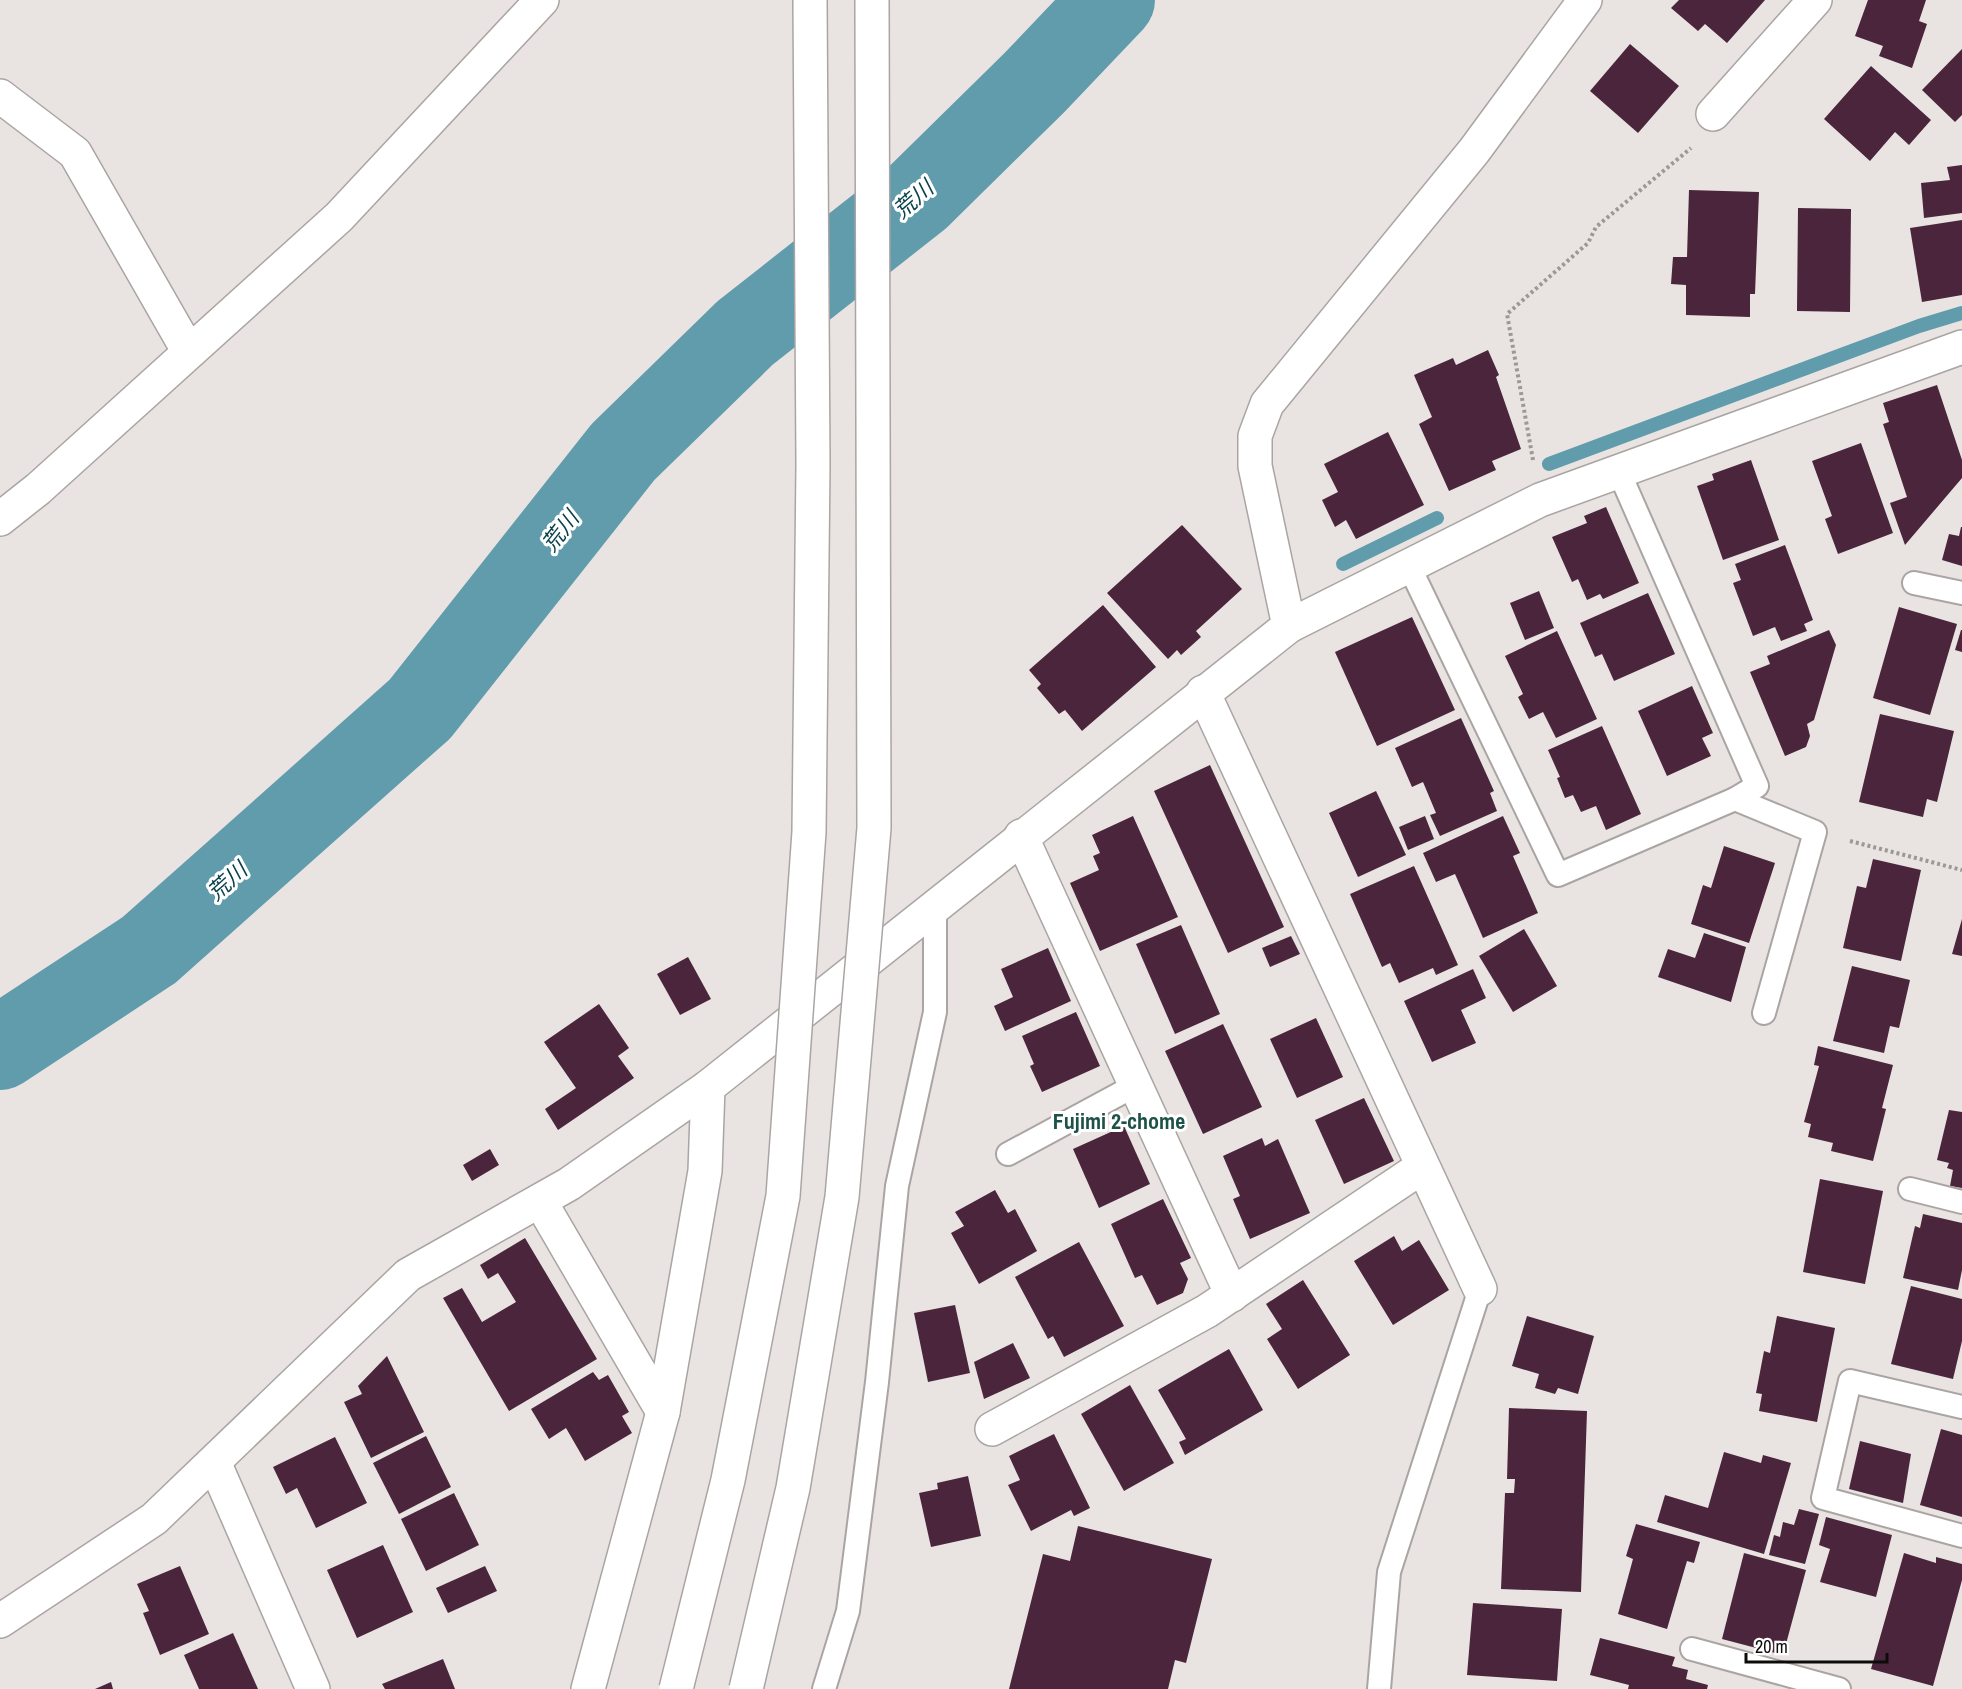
<svg xmlns="http://www.w3.org/2000/svg" width="1962" height="1689" font-family="'Archivo Narrow','Noto Sans JP',sans-serif">
<style>
.lines{fill:none;stroke-linecap:round;stroke-linejoin:round}
.stream{stroke:#619cac;stroke-width:14}
.river{stroke:#619cac;stroke-width:84}
.building{fill:#4b253b}
.service-casing{stroke:#aaa5a3;stroke-width:26}
.minor-casing{stroke:#aaa5a3;stroke-width:36}
.tertiary-casing{stroke:#aaa5a3;stroke-width:36}
.path{stroke:#9b9896;stroke-width:4;stroke-dasharray:3 3;stroke-linecap:butt}
.service{stroke:#fff;stroke-width:22}
.minor{stroke:#fff;stroke-width:33}
.tertiary{stroke:#fff;stroke-width:33}
.tertiary-bridge-casing{stroke:#aaa5a3;stroke-width:36;stroke-linecap:butt}
.tertiary-bridge{stroke:#fff;stroke-width:33}
.labels{text-anchor:middle;stroke-width:6;stroke-linejoin:round;paint-order:stroke}
.water-label{font-size:22px;font-style:italic;fill:#09414d;stroke:#fff}
.neighbourhood-label{font-size:22px;font-weight:bold;fill:#1c5247;stroke:#fff}
</style>
<rect width="100%" height="100%" fill="#e9e4e2"/>
<g class="lines">
<g class="stream">
<polyline points="1549,464 1919,326 1962,313"/>
<polyline points="1343,564 1437,518"/>
</g>
<polyline class="river" points="0,1048 149,950 420,709 623,452 745,333 918,197 1034,83 1113,0"/>
</g>
<g class="building">
<polygon points="1679,0 1765,0 1727,43 1705,24 1698,31 1671,8"/>
<polygon points="1868,0 1926,0 1919,21 1927,24 1912,68 1879,56 1883,46 1855,36"/>
<polygon points="1630,44 1679,86 1638,133 1590,91"/>
<polygon points="1962,49 1962,115 1955,122 1922,90"/>
<polygon points="1871,66 1931,120 1909,145 1895,132 1870,161 1824,119"/>
<polygon points="1962,165 1962,213 1924,218 1921,183 1950,180 1947,167"/>
<polygon points="1689,190 1759,192 1755,294 1750,294 1750,317 1686,315 1686,285 1671,284 1673,257 1687,257"/>
<polygon points="1798,208 1851,209 1850,312 1797,311"/>
<polygon points="1962,220 1962,295 1922,302 1910,228"/>
<polygon points="1488,350 1499,375 1496,377 1521,449 1492,461 1496,470 1449,491 1419,424 1432,417 1414,375 1453,358 1456,365"/>
<polygon points="1937,385 1962,460 1962,478 1905,545 1890,503 1907,497 1883,424 1889,422 1883,403"/>
<polygon points="1388,432 1424,505 1356,539 1346,520 1335,527 1322,500 1338,492 1324,464"/>
<polygon points="1861,443 1893,533 1838,554 1825,519 1832,516 1812,461"/>
<polygon points="1751,460 1779,540 1723,560 1697,486 1714,480 1712,474"/>
<polygon points="1606,507 1639,583 1603,599 1600,594 1587,600 1578,579 1572,582 1552,537 1587,523 1584,516"/>
<polygon points="1182,525 1242,589 1196,631 1201,637 1181,655 1177,650 1168,659 1107,593"/>
<polygon points="1961,527 1962,527 1962,566 1942,560 1949,534 1959,536"/>
<polygon points="1785,545 1813,620 1804,624 1807,631 1781,641 1775,627 1753,636 1733,583 1741,580 1735,564"/>
<polygon points="1539,591 1554,628 1525,640 1510,603"/>
<polygon points="1648,593 1675,654 1614,681 1602,654 1595,657 1580,623"/>
<polygon points="1103,605 1156,667 1082,731 1065,710 1059,714 1037,688 1041,684 1029,670"/>
<polygon points="1899,607 1957,624 1930,715 1873,698"/>
<polygon points="1412,617 1455,710 1377,746 1335,652"/>
<polygon points="1829,630 1836,645 1814,720 1807,724 1810,736 1806,747 1785,756 1750,672 1770,664 1767,656"/>
<polygon points="1961,630 1962,630 1962,652 1955,650"/>
<polygon points="1557,631 1597,719 1556,738 1543,712 1529,719 1518,697 1523,694 1505,656"/>
<polygon points="1692,686 1713,733 1702,738 1711,756 1667,776 1638,711"/>
<polygon points="1880,714 1954,731 1937,802 1927,799 1923,817 1859,802"/>
<polygon points="1461,718 1494,791 1490,793 1497,811 1440,836 1430,815 1436,813 1423,782 1412,787 1395,748"/>
<polygon points="1602,726 1641,814 1606,830 1596,806 1581,812 1573,795 1565,798 1557,778 1560,777 1548,750"/>
<polygon points="1210,765 1284,927 1228,953 1154,791"/>
<polygon points="1376,791 1406,855 1358,877 1329,813"/>
<polygon points="1133,816 1178,917 1100,951 1070,883 1099,870 1093,856 1100,853 1092,835"/>
<polygon points="1425,816 1434,839 1408,850 1399,827"/>
<polygon points="1503,816 1520,853 1513,856 1538,913 1483,938 1455,874 1436,882 1423,853"/>
<polygon points="1724,846 1775,863 1749,943 1691,924 1703,885 1711,888"/>
<polygon points="1873,859 1921,870 1901,961 1843,948 1857,886 1866,888"/>
<polygon points="1414,866 1458,965 1436,975 1433,968 1399,983 1390,963 1382,967 1350,894"/>
<polygon points="1962,919 1962,956 1952,954"/>
<polygon points="1181,925 1220,1014 1175,1034 1136,944"/>
<polygon points="1524,929 1557,986 1513,1012 1479,956"/>
<polygon points="1704,933 1746,947 1731,1002 1658,977 1668,949 1695,958"/>
<polygon points="1291,936 1300,954 1270,967 1262,948"/>
<polygon points="1048,948 1071,1001 1005,1031 994,1006 1013,997 1001,969"/>
<polygon points="688,957 711,999 680,1015 657,974"/>
<polygon points="1852,966 1910,980 1899,1028 1890,1026 1884,1053 1833,1041"/>
<polygon points="1473,969 1486,998 1461,1010 1476,1043 1432,1062 1404,1001"/>
<polygon points="599,1004 629,1048 618,1056 634,1078 558,1130 545,1109 576,1088 544,1042"/>
<polygon points="1076,1012 1100,1066 1042,1092 1030,1066 1034,1064 1022,1036"/>
<polygon points="1316,1018 1343,1077 1297,1098 1270,1039"/>
<polygon points="1223,1024 1262,1107 1203,1134 1165,1051"/>
<polygon points="1818,1046 1893,1065 1882,1108 1886,1109 1873,1161 1831,1151 1833,1143 1808,1137 1811,1124 1804,1122 1819,1066 1814,1065"/>
<polygon points="1364,1098 1394,1161 1344,1184 1315,1120"/>
<polygon points="1949,1110 1962,1112 1962,1188 1950,1186 1953,1170 1947,1168 1949,1163 1937,1160"/>
<polygon points="1124,1126 1150,1184 1099,1208 1073,1149"/>
<polygon points="1262,1138 1265,1146 1278,1139 1310,1213 1250,1239 1233,1199 1240,1196 1223,1156"/>
<polygon points="490,1149 499,1165 472,1181 463,1165"/>
<polygon points="1820,1179 1883,1191 1865,1284 1803,1272"/>
<polygon points="995,1190 1008,1213 1015,1209 1037,1251 979,1284 951,1233 964,1226 955,1212"/>
<polygon points="1163,1199 1191,1258 1180,1263 1188,1279 1183,1293 1157,1305 1142,1275 1135,1278 1111,1224"/>
<polygon points="1923,1214 1962,1223 1962,1270 1958,1290 1903,1278 1915,1226 1920,1228"/>
<polygon points="1394,1236 1402,1251 1419,1240 1449,1290 1393,1325 1354,1261"/>
<polygon points="525,1238 597,1359 509,1411 443,1298 462,1288 482,1322 516,1302 498,1273 488,1279 480,1265"/>
<polygon points="1079,1242 1124,1326 1064,1357 1053,1336 1048,1339 1015,1277"/>
<polygon points="1303,1280 1350,1355 1298,1389 1267,1339 1282,1329 1266,1304"/>
<polygon points="1911,1286 1962,1299 1962,1341 1953,1379 1891,1364"/>
<polygon points="955,1305 970,1373 928,1382 914,1313"/>
<polygon points="1527,1316 1594,1336 1578,1394 1558,1388 1555,1394 1535,1388 1539,1374 1512,1366"/>
<polygon points="1777,1316 1835,1328 1817,1422 1759,1411 1762,1394 1756,1393 1764,1351 1770,1353"/>
<polygon points="1013,1343 1030,1378 984,1399 974,1362"/>
<polygon points="1229,1349 1263,1410 1185,1455 1179,1442 1186,1439 1158,1390"/>
<polygon points="387,1356 424,1432 371,1458 344,1402 362,1394 358,1386"/>
<polygon points="593,1372 599,1380 608,1375 629,1412 622,1416 632,1433 585,1461 566,1428 549,1439 531,1409"/>
<polygon points="1130,1385 1174,1463 1124,1491 1081,1414"/>
<polygon points="1509,1408 1587,1411 1581,1592 1501,1589 1505,1493 1514,1493 1515,1479 1507,1479"/>
<polygon points="1941,1429 1962,1435 1962,1517 1920,1505"/>
<polygon points="1054,1434 1090,1508 1074,1516 1071,1510 1031,1531 1008,1485 1020,1480 1009,1456"/>
<polygon points="426,1436 451,1487 399,1514 373,1463"/>
<polygon points="335,1437 367,1503 316,1528 297,1488 286,1494 273,1467"/>
<polygon points="1860,1441 1911,1454 1903,1503 1849,1489"/>
<polygon points="1724,1452 1761,1463 1763,1455 1791,1463 1764,1554 1657,1522 1665,1495 1708,1508"/>
<polygon points="968,1476 981,1536 931,1547 919,1493 938,1489 937,1483"/>
<polygon points="454,1493 479,1545 426,1571 401,1519"/>
<polygon points="1799,1509 1819,1514 1805,1564 1769,1555 1774,1535 1780,1537 1783,1522 1794,1525"/>
<polygon points="1826,1517 1892,1535 1876,1597 1820,1582 1830,1549 1819,1545"/>
<polygon points="1636,1524 1700,1542 1694,1563 1687,1561 1667,1629 1618,1614 1633,1559 1626,1556"/>
<polygon points="1078,1526 1212,1559 1186,1663 1175,1660 1168,1689 1009,1689 1043,1554 1070,1561"/>
<polygon points="383,1545 413,1612 357,1638 327,1570"/>
<polygon points="1744,1553 1806,1570 1783,1655 1722,1639"/>
<polygon points="1904,1553 1936,1563 1936,1557 1962,1564 1962,1580 1933,1686 1871,1669"/>
<polygon points="180,1566 209,1634 160,1655 143,1613 149,1611 137,1584"/>
<polygon points="485,1566 497,1591 448,1613 436,1588"/>
<polygon points="1473,1603 1562,1609 1557,1681 1467,1675"/>
<polygon points="233,1633 258,1689 199,1689 184,1655"/>
<polygon points="1600,1638 1675,1657 1672,1666 1688,1670 1686,1679 1708,1685 1707,1689 1628,1689 1629,1685 1590,1675"/>
<polygon points="443,1659 455,1689 385,1689 382,1684"/>
<polygon points="111,1682 113,1689 95,1689"/>
</g>
<g class="lines">
<defs>
<g id="service">
<polyline points="1619,472 1757,786 1735,799"/>
<polyline points="1409,566 1558,875 1735,799 1815,832 1764,1013"/>
<polyline points="1914,583 1962,593"/>
<polyline points="1008,1154 1136,1085"/>
<polyline points="1910,1189 1962,1202"/>
<polyline points="1962,1407 1850,1381 1823,1498 1962,1536"/>
<polyline points="1692,1649 1839,1689"/>
<polyline points="824,1689 848,1611 877,1382 897,1186 935,1012 935,905"/>
<polyline points="1379,1689 1389,1572 1480,1289"/>
</g>
<g id="minor">
<polyline points="0,96 75,153 189,352"/>
<polyline points="1713,114 1815,0"/>
<polyline points="0,519 38,489 339,217 542,0"/>
<polyline points="1289,626 1540,500 1962,347"/>
<polyline points="1203,692 1480,1289"/>
<polyline points="1021,836 1232,1295"/>
<polyline points="540,1201 663,1412"/>
<polyline points="992,1429 1207,1311 1422,1167"/>
<polyline points="214,1462 313,1689"/>
<polyline points="588,1689 663,1412 705,1171 708,1087"/>
</g>
<polyline id="tertiary" points="0,1621 154,1519 408,1275 569,1184 708,1087 1289,626 1255,466 1255,436 1267,404 1474,151 1585,0"/>
</defs>
<use href="#service" class="service-casing"/>
<use href="#minor" class="minor-casing"/>
<use href="#tertiary" class="tertiary-casing"/>
<g class="path">
<polyline points="1533,460 1507,314 1588,243 1596,227 1691,148"/>
<polyline points="1850,841 1962,870"/>
</g>
<use href="#service" class="service"/>
<use href="#minor" class="minor"/>
<use href="#tertiary" class="tertiary"/>
<defs>
<g id="tertiary-bridge">
<polyline points="676,1689 728,1480 783,1196 809,832 813,465 810,0"/>
<polyline points="746,1689 793,1488 842,1197 874,828 872,0"/>
</g>
</defs>
<use href="#tertiary-bridge" class="tertiary-bridge-casing"/>
<use href="#tertiary-bridge" class="tertiary-bridge"/>
</g>
<g class="labels">
<g class="water-label">
<text transform="translate(913 199) rotate(-41)" y="8">荒川</text>
<text transform="translate(560 531) rotate(-52)" y="8">荒川</text>
<text transform="translate(227 881) rotate(-42)" y="8">荒川</text>
</g>
<g class="neighbourhood-label">
<text x="1119" y="1129">Fujimi 2-chome</text>
</g>
</g>
<path d="M1746 1653v9h141v-9" fill="none" stroke="#0d0c0b" stroke-width="3"/>
<text x="1755" y="1653" font-size="18" fill="#0d0c0b" stroke="#ffffff" stroke-width="4.5" paint-order="stroke">20 m</text>
</svg>
